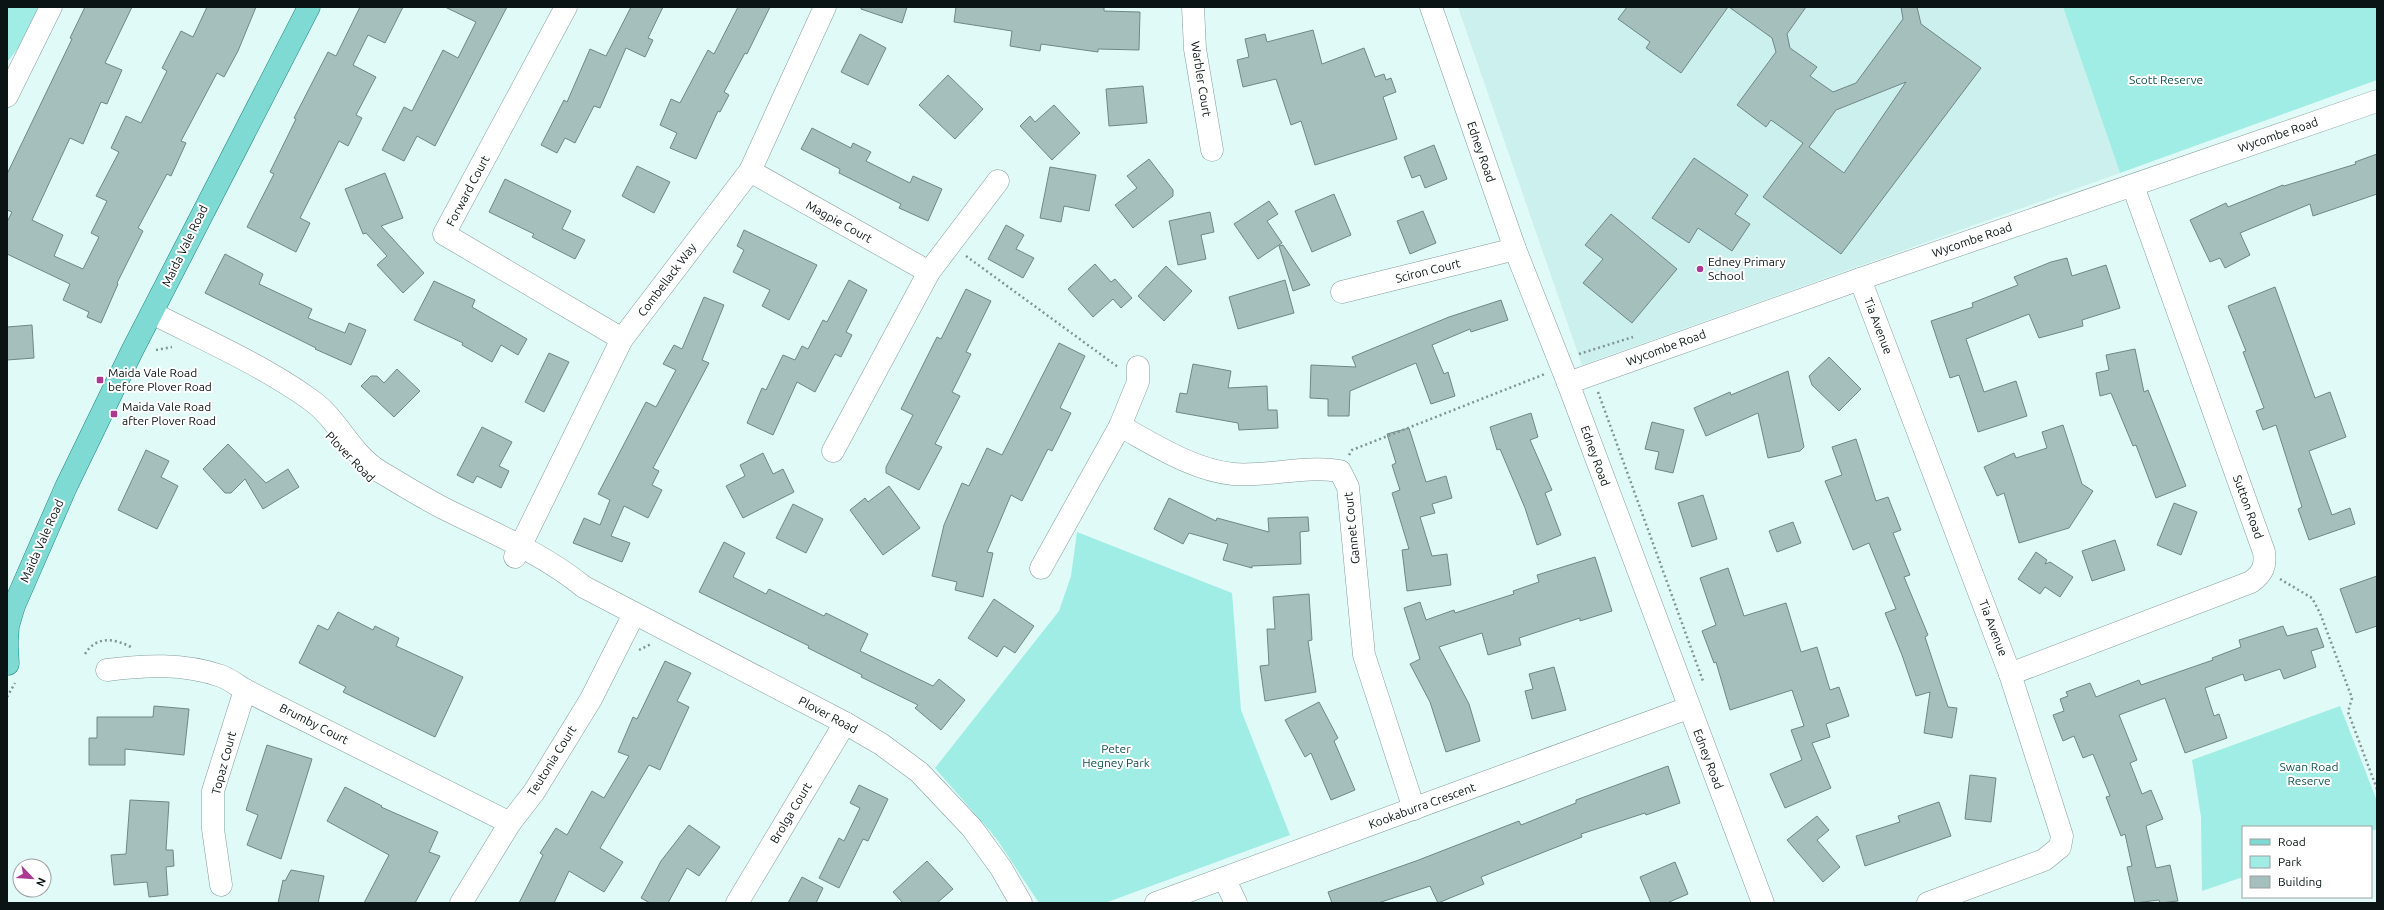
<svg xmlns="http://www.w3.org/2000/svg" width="2384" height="910" font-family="Ubuntu,sans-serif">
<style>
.built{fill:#ccf0ed}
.green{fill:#a0ede6}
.building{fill:#a5bfbc;stroke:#6f8886;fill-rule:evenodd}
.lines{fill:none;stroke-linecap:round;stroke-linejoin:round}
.minor-casing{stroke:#849d9b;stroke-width:23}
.major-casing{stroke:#1e847f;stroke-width:23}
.path{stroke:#819493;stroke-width:2.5;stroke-dasharray:2 3;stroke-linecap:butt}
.minor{stroke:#fff;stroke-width:22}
.major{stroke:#7fdad4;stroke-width:22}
.poi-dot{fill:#ad3890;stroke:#fff;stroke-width:1.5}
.labels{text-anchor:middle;stroke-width:4;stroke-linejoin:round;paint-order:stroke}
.street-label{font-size:12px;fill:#0b1414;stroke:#fff}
.park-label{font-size:12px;fill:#0e524e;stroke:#fff}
.poi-label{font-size:12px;fill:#0b1414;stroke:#fff;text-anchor:start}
</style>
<rect width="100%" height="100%" fill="#dffaf7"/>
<polygon class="built" points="1458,7 2063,7 2120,173 1582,365"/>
<g class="green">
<polygon points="7,7 41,7 21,45 7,62"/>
<polygon points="2063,7 2377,7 2377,80 2120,173"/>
<polygon points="1077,532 1232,593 1241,710 1290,835 1105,903 1039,903 996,838 935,768 1059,611 1071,576"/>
<polygon points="2340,706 2377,801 2377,829 2371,831 2371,827 2243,827 2243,877 2202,891 2201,817 2192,760"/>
</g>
<g class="building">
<polygon points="85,7 132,7 105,63 122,70 107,104 101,102 83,144 70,138 32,220 63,235 54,256 83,269 99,237 91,233 107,201 96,196 119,152 111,148 126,116 141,123 167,71 162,68 181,31 193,37 207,7 256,7 238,51 224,77 217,73 181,141 186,143 171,176 167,174 138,228 143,231 117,283 118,284 101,323 87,317 89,312 63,300 70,284 7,254 7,222 12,212 7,210 7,174 72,39 70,38"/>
<polygon points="360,7 403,7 385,43 368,35 353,65 376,77 356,115 362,118 348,146 339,141 300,218 310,223 296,252 247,227 274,174 270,172 296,119 294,118 328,52 336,56"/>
<polygon points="445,7 507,7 435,146 417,136 404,161 382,150 404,107 412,111 443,50 458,58 476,22"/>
<polygon points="631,7 663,7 648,38 653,40 645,57 626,48 600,108 594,106 575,143 565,138 557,153 541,145 564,100 567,102 590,49 606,56"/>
<polygon points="738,7 770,7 747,54 745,53 724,92 729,95 720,112 718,111 696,159 670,148 677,133 660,125 671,99 680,103 708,50 714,54"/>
<polygon points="861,7 907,7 902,23 861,9"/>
<polygon points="956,7 1104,7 1104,11 1140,12 1139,50 1098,49 1098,52 1041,44 1040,51 1010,46 1012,31 954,22"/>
<polygon points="1627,7 1728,7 1681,73 1646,48 1650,42 1618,19"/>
<path d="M1729,7H1806L1787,34L1790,48L1817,67L1810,76L1833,92L1856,83L1903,19L1901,7H1917L1921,24L1981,68L1841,254L1763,197L1803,143L1771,120L1766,127L1737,105L1776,52L1772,38ZM1906,82L1844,173L1809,147L1836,110Z"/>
<polygon points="1313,30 1322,64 1364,48 1375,77 1384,74 1386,80 1391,78 1396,92 1383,97 1397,139 1315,165 1301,121 1291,125 1276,79 1243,87 1237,60 1249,57 1245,39 1265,34 1267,42"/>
<polygon points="860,34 886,48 868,85 841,72"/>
<polygon points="948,75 983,109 955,139 919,105"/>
<polygon points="1143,86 1147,123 1109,126 1106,89"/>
<polygon points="1054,105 1080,133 1052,160 1020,126 1030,116 1035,122"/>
<polygon points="812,128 851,148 853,143 871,152 866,161 910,183 913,176 942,189 928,221 899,208 901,204 839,173 840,169 801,149"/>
<polygon points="1434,145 1447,179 1425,188 1420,175 1412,178 1404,157"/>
<polygon points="2377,154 2377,194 2313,216 2310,204 2240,233 2250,255 2225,268 2220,258 2210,262 2190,220 2226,203 2228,207 2283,185 2284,186 2356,164 2355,162"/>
<polygon points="1694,158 1748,195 1735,214 1750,224 1732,251 1698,228 1689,243 1652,218"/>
<polygon points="1149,159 1173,190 1173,196 1133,228 1115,205 1137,188 1127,176"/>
<polygon points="637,166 670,182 654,213 622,196"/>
<polygon points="1050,167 1096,175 1089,211 1064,206 1061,222 1040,218"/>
<polygon points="385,173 403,218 381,226 424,273 403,293 377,265 387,256 366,233 363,234 345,189"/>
<polygon points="505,179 571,211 562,229 585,240 575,259 532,237 534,234 489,212"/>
<polygon points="1334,194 1351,235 1312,252 1295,211"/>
<polygon points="1269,201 1278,214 1267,221 1282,243 1258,259 1234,224"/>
<polygon points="1423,211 1436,243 1410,254 1397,221"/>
<polygon points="1210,212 1214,232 1201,235 1206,259 1178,265 1169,221"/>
<polygon points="1611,214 1677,269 1632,323 1583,283 1603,259 1585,245"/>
<polygon points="1006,225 1024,235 1016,249 1034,258 1023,278 988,259"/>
<polygon points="744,230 817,265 789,320 762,306 770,290 733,272 744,250 737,246"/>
<polygon points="1283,245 1310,285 1293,291 1279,246"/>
<polygon points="225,254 263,274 259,284 312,309 308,318 345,333 349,323 366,330 351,365 315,349 316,348 205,293"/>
<polygon points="2067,258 2072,276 2106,265 2120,308 2082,320 2083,326 2039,338 2029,314 1966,339 1984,392 2016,381 2027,416 1978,432 1959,375 1950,378 1931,321 1973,307 1972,303 2018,285 2014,277 2051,262"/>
<polygon points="1095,264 1111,282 1115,279 1132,298 1121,308 1113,299 1093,317 1068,289"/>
<polygon points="1166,266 1192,291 1164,321 1138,296"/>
<polygon points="849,280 867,290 846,332 852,335 841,357 835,354 815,392 797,382 773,435 747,423 762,388 766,390 783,355 795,360 802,346 808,349 823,320 827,322"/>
<polygon points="1285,280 1294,313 1238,329 1229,297"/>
<polygon points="434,281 475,300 472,307 527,339 518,355 501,345 492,362 462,345 463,343 414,320"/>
<polygon points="2275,287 2315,398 2330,392 2346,437 2309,451 2332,515 2350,508 2355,524 2309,540 2298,509 2302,507 2276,425 2263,430 2256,411 2264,408 2243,352 2246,351 2228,306"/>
<polygon points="966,289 991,301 966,352 971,354 952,392 960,396 935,444 942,447 919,490 886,473 886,467 913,415 901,409 937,337 941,339"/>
<polygon points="704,297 724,305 702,360 709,363 653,468 659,471 652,485 662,490 648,518 624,506 611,536 630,543 622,562 573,543 584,518 600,525 610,500 598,494 646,402 656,407 676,370 663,364 674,345 682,349"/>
<polygon points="1501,300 1508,320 1471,332 1470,329 1432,345 1444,374 1448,372 1455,396 1431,404 1416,363 1350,391 1349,416 1328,416 1328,399 1310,398 1311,365 1356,367 1352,357 1449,317"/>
<polygon points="32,325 34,358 7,360 7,327"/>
<polygon points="1059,343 1085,356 1060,408 1071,413 1052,451 1048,449 1022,501 1011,495 987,552 993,553 983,597 955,590 957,582 932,576 944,525 962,483 969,486 987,448 1002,455"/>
<polygon points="2135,349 2144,392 2148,390 2186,486 2156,498 2136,445 2133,446 2111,393 2100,396 2096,373 2109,370 2106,355"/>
<polygon points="549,353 569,362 544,412 525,402"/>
<polygon points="1829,357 1861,389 1839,411 1812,385 1809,376"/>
<polygon points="1193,364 1231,371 1228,388 1267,386 1268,410 1277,410 1278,428 1239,430 1238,423 1176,412 1180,393 1187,394"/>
<polygon points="397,369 420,391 394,417 361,386 371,376 377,376 384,383"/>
<polygon points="1788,371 1804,447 1800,451 1768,458 1758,413 1706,436 1694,408 1730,392 1731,395"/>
<polygon points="1531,413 1538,437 1530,440 1552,490 1545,493 1561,535 1537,545 1525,508 1500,449 1497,450 1490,427"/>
<polygon points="1652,422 1684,430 1673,473 1655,469 1659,452 1645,449"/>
<polygon points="2063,425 2082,484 2093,491 2069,528 2019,543 2004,493 1997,496 1984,467 2014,453 2016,458 2047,448 2042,432"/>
<polygon points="482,427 512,442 499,466 509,471 501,488 477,476 473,483 457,475"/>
<polygon points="1409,428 1426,482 1446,476 1452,498 1432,504 1435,513 1420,517 1432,556 1447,554 1451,585 1407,591 1402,550 1409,549 1392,493 1400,490 1392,465 1396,463 1387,434"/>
<polygon points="1856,439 1876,501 1888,497 1901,530 1893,533 1910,575 1904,577 1928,635 1925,637 1948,707 1957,708 1952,738 1924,733 1930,692 1916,696 1902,655 1885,613 1896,609 1869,543 1853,550 1825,481 1842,475 1832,447"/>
<polygon points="228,444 266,483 288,469 299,487 263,509 245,479 231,493 225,493 203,469"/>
<polygon points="146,450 169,461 161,477 178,486 157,529 118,510"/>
<polygon points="763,453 773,474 783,469 794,492 743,518 726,486 745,476 740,465"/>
<polygon points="889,486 920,528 883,555 850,510 865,498 868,502"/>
<polygon points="1703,495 1717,539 1692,547 1678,503"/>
<polygon points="1169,498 1216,521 1217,518 1269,532 1268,518 1308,517 1309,531 1300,532 1301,564 1252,566 1252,568 1223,560 1228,544 1189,533 1183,544 1154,529"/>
<polygon points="2174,503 2197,512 2181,555 2157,545"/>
<polygon points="793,504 823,519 806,553 776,538"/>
<polygon points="1793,522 1801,543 1777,552 1769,531"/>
<polygon points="2115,540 2125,570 2092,581 2082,551"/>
<polygon points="724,542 745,553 733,577 766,594 769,589 824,616 826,613 868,634 860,651 933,686 939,679 965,700 941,730 915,708 918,705 861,677 862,675 808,648 809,646 699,592"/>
<polygon points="2036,552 2047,560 2045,564 2050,562 2073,577 2060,597 2045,587 2040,594 2018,579"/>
<polygon points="1595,557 1612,611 1580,621 1580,618 1519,638 1521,645 1488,655 1482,633 1439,647 1469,704 1480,741 1446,752 1430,702 1410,664 1420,659 1404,608 1420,602 1426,620 1454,610 1455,613 1514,594 1513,591 1539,582 1537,575"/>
<polygon points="1728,568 1744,616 1786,603 1801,652 1817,647 1830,690 1839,687 1849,716 1826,724 1830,737 1812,743 1831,788 1785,808 1770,774 1802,760 1791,730 1804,726 1792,690 1730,710 1716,662 1714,663 1702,631 1716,625 1700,578"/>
<polygon points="2377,576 2377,626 2356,633 2340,589"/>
<polygon points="1309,594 1312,640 1308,641 1316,692 1265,701 1260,666 1269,665 1267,629 1275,629 1273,597"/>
<polygon points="994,599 1034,626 1015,653 1004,646 997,657 968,638"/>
<polygon points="338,612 373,630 375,626 399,638 396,646 463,677 435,737 343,692 346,687 299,663 318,625 328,630"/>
<polygon points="2283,626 2287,636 2317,628 2324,647 2311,651 2316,667 2284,679 2280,669 2245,681 2243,674 2205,688 2214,716 2219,714 2227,738 2185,753 2165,698 2119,715 2137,760 2130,763 2142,794 2151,790 2163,819 2146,826 2156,868 2170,865 2178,901 2160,903 2159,900 2135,903 2127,867 2132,866 2125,834 2121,836 2106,797 2110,796 2093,754 2083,758 2074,736 2063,741 2053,715 2064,711 2060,699 2068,696 2066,692 2090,683 2096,697 2139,680 2141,685 2213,660 2212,658 2241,647 2239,640"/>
<polygon points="665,661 691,673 677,701 689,707 660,770 649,765 600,848 623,862 604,892 569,871 554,903 519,903 543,855 540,853 556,828 567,835 592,791 604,798 629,756 618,752 633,717 637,719"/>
<polygon points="1554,667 1566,710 1532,719 1525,691 1533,689 1529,674"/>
<polygon points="1319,702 1338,738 1334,741 1355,790 1331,800 1311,753 1305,757 1285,720"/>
<polygon points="154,706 189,709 184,755 125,749 125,765 89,765 89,738 97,738 97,717 153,717"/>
<polygon points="267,745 312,759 281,859 247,845 258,815 246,810"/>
<polygon points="1668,766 1680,803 1646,815 1645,813 1581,834 1582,837 1481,877 1484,884 1438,903 1430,886 1378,903 1332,903 1328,892 1416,861 1519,821 1521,825 1576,803 1576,800"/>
<polygon points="1970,775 1996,778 1991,822 1965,819"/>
<polygon points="859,785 888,799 868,841 863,839 839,888 819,878 839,838 844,841 860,808 850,803"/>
<polygon points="345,787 382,806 381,807 438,832 429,852 440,856 415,903 364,903 389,855 327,821"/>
<polygon points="130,800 169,802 166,850 173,850 174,866 166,867 168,895 149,897 147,882 114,885 111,855 126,854"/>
<polygon points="1939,802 1951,836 1865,866 1856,836 1900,822 1898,816"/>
<polygon points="1817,816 1829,830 1817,840 1840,867 1823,882 1787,840"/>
<polygon points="689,825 720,847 699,876 687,868 668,903 650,903 641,898 661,861"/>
<polygon points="927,861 953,889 937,903 903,903 893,892"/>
<polygon points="1675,862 1688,894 1667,903 1651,903 1640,877"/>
<polygon points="291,870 324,876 318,903 278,903 283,880 285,881"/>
<polygon points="802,877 823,888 816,903 788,903"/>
</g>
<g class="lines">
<defs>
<g id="minor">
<polyline points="566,7 444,234 622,339"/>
<polyline points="1193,7 1195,49 1212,150"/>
<polyline points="1431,7 1515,249 1568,383 1763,903"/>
<polyline points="7,96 51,7"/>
<polyline points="750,171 929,272"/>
<polyline points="1860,279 2010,674 2062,836 2060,847 2044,860 1928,903"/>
<polyline points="1342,292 1515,249"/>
<path d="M152,313C205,340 262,365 311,400C338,419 350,453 379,471C401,484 423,498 445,509C493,533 542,553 584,587L845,723L881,744L919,772L972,828L1001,868L1021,903"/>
<polyline points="1568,383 1860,279 2377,101"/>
<path d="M1120,426C1155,445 1193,470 1233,474C1268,477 1304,465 1340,471L1348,487L1364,655L1414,809"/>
<polyline points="833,451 929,272 998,181"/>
<polyline points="515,557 622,339 750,171 825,7"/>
<polyline points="1041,568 1120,426 1138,382 1138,367"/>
<path d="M107,670C145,665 184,663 221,676C229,679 237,685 245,690L510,823"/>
<path d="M2010,674L2251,582C2263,573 2266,566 2264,552L2133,186"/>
<polyline points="1224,878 1236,903"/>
<polyline points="221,885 213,829 213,791 245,690"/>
<polyline points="461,903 510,823 534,792 591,699 634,614"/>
<polyline points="737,903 845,723"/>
<polyline points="1156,903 1688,708"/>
</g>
<g id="major">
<polyline points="7,642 8,626 14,606 66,487 132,351 309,7"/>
<polyline points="7,645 8,664"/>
</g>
</defs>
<use href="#minor" class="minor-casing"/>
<use href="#major" class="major-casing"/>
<g class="path">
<polyline points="966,256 1118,367"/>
<polyline points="156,350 172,347"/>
<polyline points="1579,354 1633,337"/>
<polyline points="1598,392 1703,681"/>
<polyline points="1349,455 1352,450 1545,374"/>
<polyline points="2280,579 2312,598 2320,613 2352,698 2348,712 2377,789"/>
<polyline points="639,650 651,644"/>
<path d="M85,654C96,636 113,638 131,647"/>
<polyline points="7,697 15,683"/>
</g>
<use href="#minor" class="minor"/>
<use href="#major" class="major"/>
</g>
<g class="poi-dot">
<circle cx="1700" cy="269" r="4"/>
<rect x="96" y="376" width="8" height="8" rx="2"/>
<rect x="110" y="410" width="8" height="8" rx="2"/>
</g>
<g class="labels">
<g class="street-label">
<text transform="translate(1201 79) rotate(81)" y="4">Warbler Court</text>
<text transform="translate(2278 135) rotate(-19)" y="4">Wycombe Road</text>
<text transform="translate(1481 152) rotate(71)" y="4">Edney Road</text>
<text transform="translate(468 191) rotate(-62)" y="4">Forward Court</text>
<text transform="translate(839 222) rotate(29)" y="4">Magpie Court</text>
<text transform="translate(1972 240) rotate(-19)" y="4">Wycombe Road</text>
<text transform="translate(185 246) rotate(-64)" y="4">Maida Vale Road</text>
<text transform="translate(1428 271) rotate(-14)" y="4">Sciron Court</text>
<text transform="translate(667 280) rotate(-53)" y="4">Combellack Way</text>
<text transform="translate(1878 326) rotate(69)" y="4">Tia Avenue</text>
<text transform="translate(1666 348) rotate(-20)" y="4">Wycombe Road</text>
<text transform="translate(1595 456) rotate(70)" y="4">Edney Road</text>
<text transform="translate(350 457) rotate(46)" y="4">Plover Road</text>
<text transform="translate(2248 507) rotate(70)" y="4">Sutton Road</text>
<text transform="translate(1352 528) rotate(-96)" y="4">Gannet Court</text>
<text transform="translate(42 541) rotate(-66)" y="4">Maida Vale Road</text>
<text transform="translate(1993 628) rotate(69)" y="4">Tia Avenue</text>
<text transform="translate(828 715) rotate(28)" y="4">Plover Road</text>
<text transform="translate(314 724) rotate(27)" y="4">Brumby Court</text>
<text transform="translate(1708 759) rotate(69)" y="4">Edney Road</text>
<text transform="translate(552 761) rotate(-58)" y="4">Teutonia Court</text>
<text transform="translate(224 763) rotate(-75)" y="4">Topaz Court</text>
<text transform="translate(1422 806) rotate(-20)" y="4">Kookaburra Crescent</text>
<text transform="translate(791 813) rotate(-59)" y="4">Brolga Court</text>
</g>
<g class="park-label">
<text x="2166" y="84">Scott Reserve</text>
<text x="1116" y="753">Peter<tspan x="1116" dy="14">Hegney Park</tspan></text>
<text x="2309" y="771">Swan Road<tspan x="2309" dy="14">Reserve</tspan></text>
</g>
<g class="poi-label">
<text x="1708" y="266">Edney Primary<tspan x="1708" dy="14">School</tspan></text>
<text x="108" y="377">Maida Vale Road<tspan x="108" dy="14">before Plover Road</tspan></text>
<text x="122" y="411">Maida Vale Road<tspan x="122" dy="14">after Plover Road</tspan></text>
</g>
</g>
<rect width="2384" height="910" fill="none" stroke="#0b1414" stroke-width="16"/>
<rect x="2242" y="826" width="130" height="72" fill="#ffffff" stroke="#9da1a1"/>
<rect x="2250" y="839" width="20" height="6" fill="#7fdad4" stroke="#9da1a1"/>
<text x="2278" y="846" font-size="12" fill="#0b1414">Road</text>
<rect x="2250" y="856" width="20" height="12" fill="#a0ede6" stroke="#9da1a1"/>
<text x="2278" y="866" font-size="12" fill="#0b1414">Park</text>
<rect x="2250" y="876" width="20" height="12" fill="#a5bfbc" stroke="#9da1a1"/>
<text x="2278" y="886" font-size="12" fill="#0b1414">Building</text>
<g transform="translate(32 878) rotate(115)"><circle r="19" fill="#ffffff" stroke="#9da1a1"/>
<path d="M0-3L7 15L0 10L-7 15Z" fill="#ad3890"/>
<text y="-6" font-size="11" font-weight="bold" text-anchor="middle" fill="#0b1414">N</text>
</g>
</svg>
